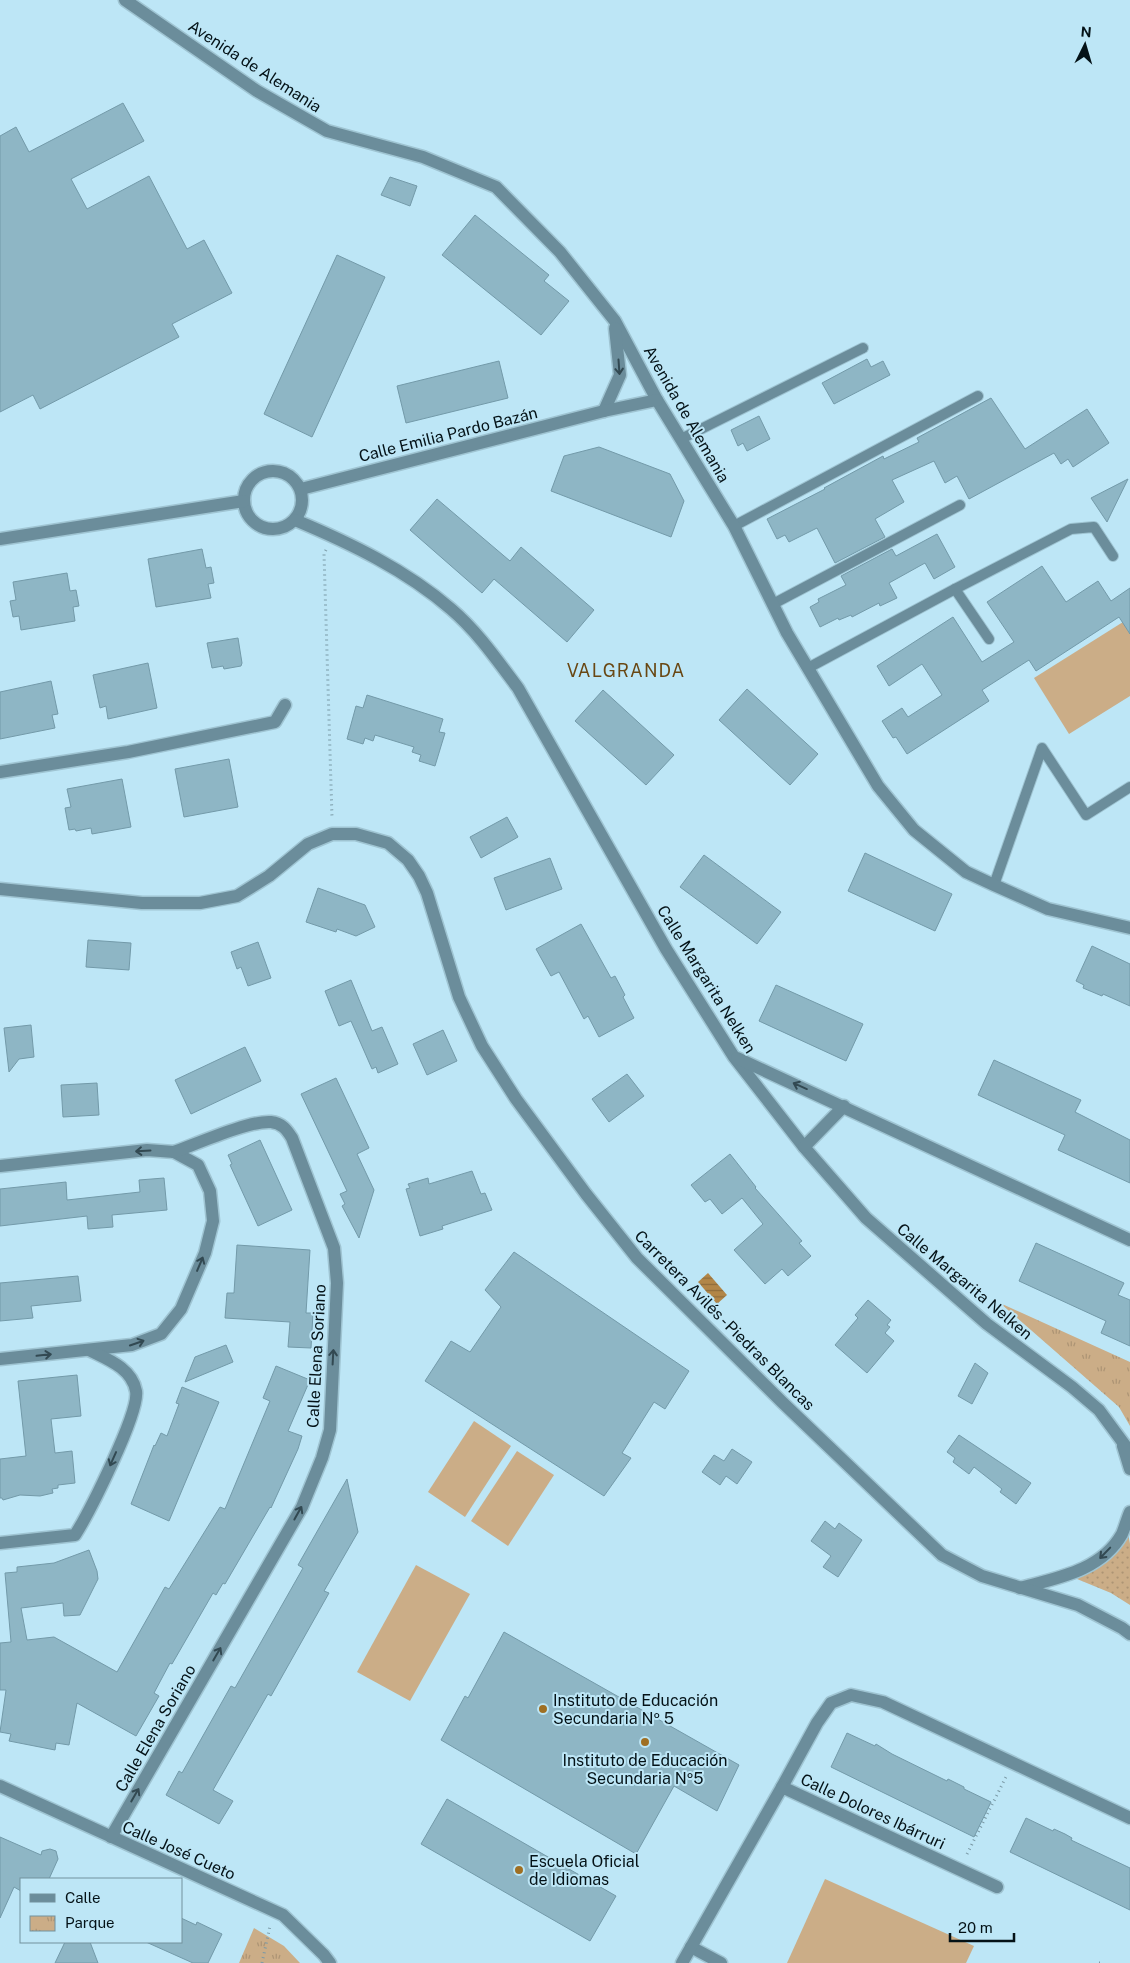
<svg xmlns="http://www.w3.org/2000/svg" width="1130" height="1963" font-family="'Public Sans',sans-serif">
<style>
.grass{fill:url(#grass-dots)}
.park{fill:url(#park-tufts)}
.garden{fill:#cbad87}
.water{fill:url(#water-rules)}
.building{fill:#8eb6c5;stroke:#739aa9}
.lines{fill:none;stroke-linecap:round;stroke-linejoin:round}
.service-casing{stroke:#9fc4d2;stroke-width:12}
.minor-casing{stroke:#9fc4d2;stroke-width:15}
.tertiary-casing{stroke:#9fc4d2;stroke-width:15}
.path{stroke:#7a99a5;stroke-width:3;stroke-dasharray:1 4;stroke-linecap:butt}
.service{stroke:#6b8d9b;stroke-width:10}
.minor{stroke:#6b8d9b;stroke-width:12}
.tertiary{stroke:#6b8d9b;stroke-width:12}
.oneway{stroke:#324952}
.poi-dot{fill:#9f6f23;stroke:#bde6f6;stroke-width:2}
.labels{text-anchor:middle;stroke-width:4;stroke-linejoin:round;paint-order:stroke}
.street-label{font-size:16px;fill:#041217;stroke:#bde6f6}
.poi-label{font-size:16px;fill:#041217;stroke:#bde6f6;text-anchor:start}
.neighbourhood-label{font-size:18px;letter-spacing:1px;fill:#694713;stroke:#bde6f6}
</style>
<defs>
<pattern id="grass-dots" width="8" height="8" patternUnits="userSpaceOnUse" patternTransform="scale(1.25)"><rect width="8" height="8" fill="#cbad87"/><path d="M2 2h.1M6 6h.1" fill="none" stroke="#ad9474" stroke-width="1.8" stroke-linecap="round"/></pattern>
<pattern id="park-tufts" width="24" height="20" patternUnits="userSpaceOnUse" patternTransform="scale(1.25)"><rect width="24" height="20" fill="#cbad87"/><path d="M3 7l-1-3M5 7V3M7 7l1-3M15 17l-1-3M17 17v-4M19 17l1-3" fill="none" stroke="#ad9474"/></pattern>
<pattern id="water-rules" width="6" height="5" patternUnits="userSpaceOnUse" patternTransform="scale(1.25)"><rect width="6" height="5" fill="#b28647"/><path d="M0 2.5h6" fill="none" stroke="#8f6c3a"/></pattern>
</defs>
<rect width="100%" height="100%" fill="#bde6f6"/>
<path class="grass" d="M1128,1533L1130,1544V1605L1111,1593L1077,1579C1102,1566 1112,1555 1128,1533Z"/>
<g class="park">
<polygon points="1000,1303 1130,1362 1130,1426 1119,1407"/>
<polygon points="254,1928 284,1946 300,1963 239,1963"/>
</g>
<g class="garden">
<polygon points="1123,622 1130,634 1130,696 1069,734 1034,678"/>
<polygon points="474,1421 511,1446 465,1517 428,1492"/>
<polygon points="517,1451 554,1475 508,1546 471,1521"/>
<polygon points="416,1565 470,1594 410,1701 357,1672"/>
<polygon points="825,1879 974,1946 966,1963 787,1963"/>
</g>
<polygon class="water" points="708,1273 727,1295 717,1304 698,1282"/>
<g class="building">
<polygon points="123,103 144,141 71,179 87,209 149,176 187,249 204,240 232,293 172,324 179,337 40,409 33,395 0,412 0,136 16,127 29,152"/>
<polygon points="390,177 417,186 410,206 381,195"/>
<polygon points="475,215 549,275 544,281 569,301 541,335 442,255"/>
<polygon points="337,255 385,277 312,437 264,414"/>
<polygon points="867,359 871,367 883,361 890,375 834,404 822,383"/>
<polygon points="499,361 508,398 406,423 397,386"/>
<polygon points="991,398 1025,449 1087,409 1109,443 1073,467 1068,459 1061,464 1054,453 969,499 957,476 945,483 934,461 892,480 904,502 875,519 885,537 835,563 817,528 789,542 785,535 777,539 767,519 825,489 824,488 883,456 884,459 919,442 917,438"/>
<polygon points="759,416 770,439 747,451 743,443 738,446 731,430"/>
<polygon points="599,447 670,474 684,501 671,537 551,491 564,456"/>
<polygon points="1128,479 1107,522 1091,498"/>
<polygon points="437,499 510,561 521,547 594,610 567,642 494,579 482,593 410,530"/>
<polygon points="937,534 955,567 934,579 925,563 889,583 897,598 880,606 879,603 852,617 851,615 839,620 838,618 820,627 810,607 819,602 818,599 846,585 841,576 892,549 896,556"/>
<polygon points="202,549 206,568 211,567 214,583 208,584 211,598 156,607 148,559"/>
<polygon points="1042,566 1066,602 1098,581 1111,601 1130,588 1130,634 1119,617 1036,671 1029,660 982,690 989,701 907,754 896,737 893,738 882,721 902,708 908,717 942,695 922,664 889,686 877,666 953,617 982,662 1014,642 987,602"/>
<polygon points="67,573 70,591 76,590 79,606 73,607 75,621 21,630 19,616 13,617 10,601 16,600 13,582"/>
<polygon points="238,638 242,663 241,666 224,669 223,666 212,668 207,643"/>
<polygon points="148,663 157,708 108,719 106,706 100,708 93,675"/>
<polygon points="51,681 58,714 52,715 55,728 0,739 0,692"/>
<polygon points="747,689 818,754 790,785 719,720"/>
<polygon points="603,690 674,755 646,785 575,721"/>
<polygon points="367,695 443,719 439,732 445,733 435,766 419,761 421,755 412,752 414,747 375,735 373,741 365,738 363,744 347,739 356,706 363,708"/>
<polygon points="229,759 238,807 184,817 175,769"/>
<polygon points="122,779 131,827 92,834 91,828 76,831 75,829 69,830 65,808 71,807 67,789"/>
<polygon points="507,817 518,837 481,858 470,837"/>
<polygon points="865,853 952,894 935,931 848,891"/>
<polygon points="704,855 781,912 757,944 680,887"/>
<polygon points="550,858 562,889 506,910 494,878"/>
<polygon points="318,888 365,905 375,927 356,936 337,929 336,932 306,922"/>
<polygon points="581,924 611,978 615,976 625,995 623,997 634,1018 599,1037 588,1016 584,1019 559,972 551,976 536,949"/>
<polygon points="88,940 131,943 129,970 86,967"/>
<polygon points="258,942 271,978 248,986 241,967 237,969 231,952"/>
<polygon points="1092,946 1130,964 1130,1006 1103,994 1102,996 1083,988 1084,985 1076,981"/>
<polygon points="351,980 372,1031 382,1027 398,1064 378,1073 376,1067 372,1069 351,1021 339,1026 325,991"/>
<polygon points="776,985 863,1024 846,1061 759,1021"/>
<polygon points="31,1025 34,1057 19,1059 9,1072 4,1028"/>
<polygon points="443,1030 457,1061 427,1075 413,1044"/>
<polygon points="245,1047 261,1081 191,1114 175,1080"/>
<polygon points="994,1060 1081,1100 1075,1112 1130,1140 1130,1183 1058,1150 1065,1135 978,1095"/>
<polygon points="627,1074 644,1096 609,1122 592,1099"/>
<polygon points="336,1078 369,1148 357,1154 374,1190 359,1238 342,1206 345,1204 340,1194 347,1191 301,1094"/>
<polygon points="97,1083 99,1115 63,1117 61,1085"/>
<polygon points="260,1140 292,1210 258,1226 230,1165 232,1164 228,1155"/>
<polygon points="730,1154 756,1187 755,1188 802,1241 799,1243 811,1256 788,1276 782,1269 765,1284 734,1250 763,1224 742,1198 722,1214 710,1199 705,1202 691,1185"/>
<polygon points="472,1171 481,1194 485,1193 492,1210 442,1226 443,1229 420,1236 406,1189 410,1188 408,1184 428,1178 429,1184"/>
<polygon points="164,1178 167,1210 112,1215 113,1227 88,1229 87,1216 0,1226 0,1189 66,1182 67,1200 140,1192 139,1180"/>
<polygon points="1036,1243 1124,1283 1118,1295 1130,1300 1130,1346 1101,1333 1106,1321 1019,1281"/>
<polygon points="237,1245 310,1250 306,1313 313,1313 311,1348 288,1347 290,1322 225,1318 227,1293 234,1293"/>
<polygon points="514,1252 689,1371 665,1409 654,1402 622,1453 631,1458 604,1496 425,1381 451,1341 470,1352 501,1307 485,1290"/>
<polygon points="78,1276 81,1301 31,1306 33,1318 0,1321 0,1283"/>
<polygon points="868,1300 891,1320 887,1325 890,1327 885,1333 894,1341 867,1373 835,1345 858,1318 855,1315"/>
<polygon points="226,1345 233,1362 185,1382 195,1357"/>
<polygon points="975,1363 988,1373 972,1404 958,1396"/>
<polygon points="276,1366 310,1380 288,1431 302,1436 298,1449 271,1508 270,1507 225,1584 223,1583 216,1595 213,1593 172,1664 170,1663 154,1693 159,1696 136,1736 77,1703 69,1745 56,1743 55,1750 9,1741 11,1734 0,1732 6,1690 0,1690 0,1643 11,1642 5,1573 17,1572 17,1567 54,1563 89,1550 97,1571 98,1579 80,1615 64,1616 63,1603 21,1608 27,1640 54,1637 117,1672 165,1587 169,1589 220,1507 225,1509 270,1401 263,1398"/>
<polygon points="77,1375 81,1416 51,1419 55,1453 72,1451 75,1483 58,1485 58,1488 52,1489 53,1493 40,1496 20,1495 3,1500 2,1498 0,1498 0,1459 26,1456 18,1381"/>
<polygon points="182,1387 219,1402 169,1521 131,1504 154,1445 155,1446 161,1433 167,1436 179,1404 176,1403"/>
<polygon points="959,1435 1031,1483 1016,1504 1000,1492 1002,1489 974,1467 969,1474 953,1462 955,1458 947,1452"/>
<polygon points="732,1449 752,1462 737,1484 726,1476 720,1485 702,1472 714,1455 724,1461"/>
<polygon points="347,1479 358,1532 324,1591 329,1593 271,1696 268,1694 213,1790 233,1801 219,1824 166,1795 179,1771 182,1773 231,1686 235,1688 303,1568 298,1565"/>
<polygon points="825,1521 835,1529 839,1523 862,1540 838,1577 823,1567 831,1556 811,1541"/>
<polygon points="504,1632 739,1765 717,1811 674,1786 636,1854 441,1740 465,1696 468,1698"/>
<polygon points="847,1733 875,1746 876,1744 892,1754 947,1781 948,1779 964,1787 964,1789 991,1802 974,1837 831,1767"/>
<polygon points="447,1799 616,1896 590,1941 421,1844"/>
<polygon points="1026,1818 1053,1831 1054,1829 1065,1834 1072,1838 1071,1840 1130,1868 1130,1910 1010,1852"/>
<polygon points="0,1837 41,1855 42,1851 50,1849 56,1851 58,1859 49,1879 21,1879 21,1891 14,1887 0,1918"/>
<polygon points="181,1918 196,1925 197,1922 222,1934 208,1963 193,1963 146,1942 181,1942"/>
<polygon points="65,1942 90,1942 98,1963 55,1963"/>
</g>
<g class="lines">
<defs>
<g id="service">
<polyline points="681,439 863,348"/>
<polyline points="734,526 978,396"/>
<polyline points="955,589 1071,529 1094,527 1113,556"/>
<polyline points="773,604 960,505"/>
<polyline points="808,668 955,589 989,639"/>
<polyline points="994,885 1042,748 1086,815 1130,787"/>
</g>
<g id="minor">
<polyline points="125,0 257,91 327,131 423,157 496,187 560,252 615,321 657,400 734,526 787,633 878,786 914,830 966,872 994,885 1048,909 1130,928"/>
<polyline points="604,411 620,375 615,328"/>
<circle cx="273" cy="500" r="29"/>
<polyline points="301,489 604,411 657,400"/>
<path d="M295,520C350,543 406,570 451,609C477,631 497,660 518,688L666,949L734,1057L804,1147L866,1218L987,1324L1072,1387L1099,1410L1130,1452"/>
<polyline points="0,539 244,501"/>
<polyline points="0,772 128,752 275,722 285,705"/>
<polyline points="737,1058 1130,1240"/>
<polyline points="804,1147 844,1106"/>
<polyline points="0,1166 147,1150 174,1152 198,1165 210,1191 213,1221 205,1253 181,1309 161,1334 132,1345 0,1359"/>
<polyline points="1123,1446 1130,1469"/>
<path d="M0,1543L75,1535C89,1513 140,1412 136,1391C132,1368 107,1359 89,1350"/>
<path d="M1020,1588C1057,1578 1101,1571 1122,1534C1125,1527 1127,1519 1130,1512"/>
<polyline points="0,1786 283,1915 324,1955 330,1963"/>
<polyline points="782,1787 817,1723 831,1703 851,1695 883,1702 1130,1818"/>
<path d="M111,1837L302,1507L322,1458L330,1430L337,1283L334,1248L292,1138C287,1130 282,1123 271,1122C251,1120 196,1144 174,1152"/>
<polyline points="691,1947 721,1963"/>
<polyline points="682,1963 782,1787 997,1887"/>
</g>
<polyline id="tertiary" points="0,889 142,903 200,903 237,896 269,876 308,844 332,834 356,834 388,843 408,860 419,876 427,893 459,997 482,1046 516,1099 586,1194 637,1258 782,1402 942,1555 982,1576 1078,1605 1122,1628 1130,1634"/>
</defs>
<use href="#service" class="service-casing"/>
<use href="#minor" class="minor-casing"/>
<use href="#tertiary" class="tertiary-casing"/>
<g class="path">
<polyline points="326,550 324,554 332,818"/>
<polyline points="967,1854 1006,1777"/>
<polyline points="262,1963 270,1926"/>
<polyline points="1099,1963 1101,1963"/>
</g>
<use href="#service" class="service"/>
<use href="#minor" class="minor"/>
<use href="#tertiary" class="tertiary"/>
</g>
<defs><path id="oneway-shaft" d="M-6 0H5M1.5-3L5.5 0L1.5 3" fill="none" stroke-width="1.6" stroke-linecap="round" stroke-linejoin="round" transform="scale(1.25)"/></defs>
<g class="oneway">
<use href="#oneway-shaft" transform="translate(619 367) rotate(86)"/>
<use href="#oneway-shaft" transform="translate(800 1086) rotate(-156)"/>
<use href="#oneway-shaft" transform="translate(143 1151) rotate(177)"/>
<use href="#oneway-shaft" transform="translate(200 1264) rotate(-67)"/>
<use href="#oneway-shaft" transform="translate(137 1343) rotate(-19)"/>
<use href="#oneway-shaft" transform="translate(44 1355) rotate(-6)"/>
<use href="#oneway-shaft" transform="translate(333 1357) rotate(-87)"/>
<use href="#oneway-shaft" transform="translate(113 1459) rotate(114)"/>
<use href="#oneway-shaft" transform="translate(298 1513) rotate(-61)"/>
<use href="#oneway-shaft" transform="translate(1105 1553) rotate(134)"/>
<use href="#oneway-shaft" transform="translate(217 1654) rotate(-60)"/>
<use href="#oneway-shaft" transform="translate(135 1795) rotate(-60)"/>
</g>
<g class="poi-dot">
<circle cx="543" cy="1709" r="5"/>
<circle cx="645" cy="1742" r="5"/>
<circle cx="519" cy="1870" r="5"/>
</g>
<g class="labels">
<g class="street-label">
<text transform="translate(255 66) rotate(33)" y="6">Avenida de Alemania</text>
<text transform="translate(687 414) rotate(60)" y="6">Avenida de Alemania</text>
<text transform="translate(448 434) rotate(-14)" y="6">Calle Emilia Pardo Bazán</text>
<text transform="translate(707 979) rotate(58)" y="6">Calle Margarita Nelken</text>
<text transform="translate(965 1281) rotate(40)" y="6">Calle Margarita Nelken</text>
<text transform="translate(725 1320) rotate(45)" y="6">Carretera Avilés - Piedras Blancas</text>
<text transform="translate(316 1356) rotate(-87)" y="6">Calle Elena Soriano</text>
<text transform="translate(155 1728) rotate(-60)" y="6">Calle Elena Soriano</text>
<text transform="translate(873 1811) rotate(25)" y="6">Calle Dolores Ibárruri</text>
<text transform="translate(179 1850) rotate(24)" y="6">Calle José Cueto</text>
</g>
<g class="poi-label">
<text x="553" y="1706">Instituto de Educación<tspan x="553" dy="18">Secundaria Nº 5</tspan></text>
<text x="645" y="1766" text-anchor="middle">Instituto de Educación<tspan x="645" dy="18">Secundaria Nº5</tspan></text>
<text x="529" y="1867">Escuela Oficial<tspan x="529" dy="18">de Idiomas</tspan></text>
</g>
<g class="neighbourhood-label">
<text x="626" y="677">VALGRANDA</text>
</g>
</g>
<rect x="20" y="1878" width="162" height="65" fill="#bde6f6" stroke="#73919d"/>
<rect x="30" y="1894" width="25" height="8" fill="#6b8d9b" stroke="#73919d"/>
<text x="65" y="1903" font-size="15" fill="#041217">Calle</text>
<rect x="30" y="1916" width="25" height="15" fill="url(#park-tufts)" stroke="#73919d"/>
<text x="65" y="1928" font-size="15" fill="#041217">Parque</text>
<g transform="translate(1085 45) rotate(5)" stroke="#bde6f6" stroke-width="4" paint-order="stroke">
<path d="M0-4L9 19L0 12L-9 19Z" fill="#041217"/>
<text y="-8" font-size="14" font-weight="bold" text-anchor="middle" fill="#041217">N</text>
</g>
<path d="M950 1933v8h64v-8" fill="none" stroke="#041217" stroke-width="2.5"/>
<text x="958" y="1933" font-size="15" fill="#041217" stroke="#bde6f6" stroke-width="4" paint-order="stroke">20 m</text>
</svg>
